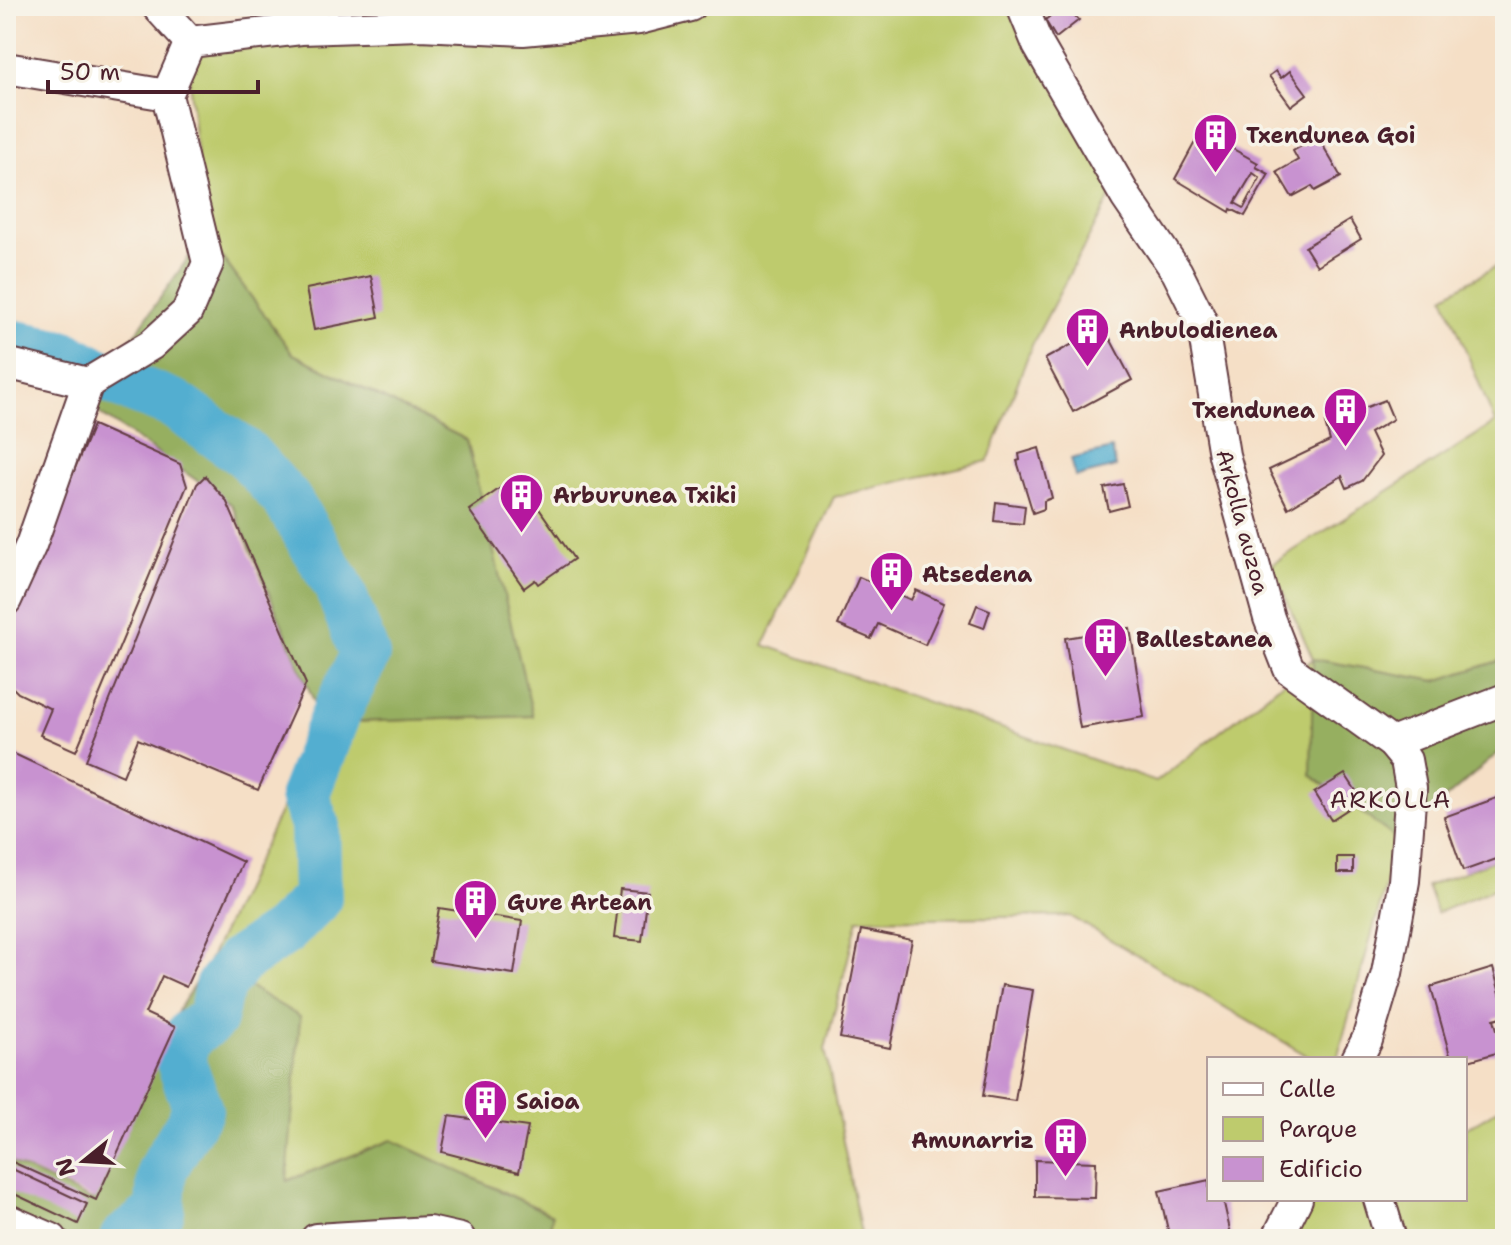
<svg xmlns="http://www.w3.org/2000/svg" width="1511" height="1245" font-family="'Shantell Sans',sans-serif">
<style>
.green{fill:#becb6d;stroke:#84754c;stroke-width:2}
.forest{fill:#96af60;stroke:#706746;stroke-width:2}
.water{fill:#52aed0;stroke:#4e667e;stroke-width:2}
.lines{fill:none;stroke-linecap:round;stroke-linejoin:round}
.river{stroke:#52aed0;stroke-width:50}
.building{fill:#c892d0;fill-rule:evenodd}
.minor-casing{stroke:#643c42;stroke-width:34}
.minor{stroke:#fff;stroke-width:30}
.labels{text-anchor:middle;stroke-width:7;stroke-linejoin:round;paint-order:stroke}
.poi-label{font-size:22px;font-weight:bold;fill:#4a1f2b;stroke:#f7f3e8;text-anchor:start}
.street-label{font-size:22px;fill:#4a1f2b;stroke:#f7f3e8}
.neighbourhood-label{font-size:24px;letter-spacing:2px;fill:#4a1f2b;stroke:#f7f3e8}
</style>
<rect width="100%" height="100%" fill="#f7f3e8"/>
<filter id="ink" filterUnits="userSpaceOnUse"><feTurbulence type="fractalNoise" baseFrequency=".0125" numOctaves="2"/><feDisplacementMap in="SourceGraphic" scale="16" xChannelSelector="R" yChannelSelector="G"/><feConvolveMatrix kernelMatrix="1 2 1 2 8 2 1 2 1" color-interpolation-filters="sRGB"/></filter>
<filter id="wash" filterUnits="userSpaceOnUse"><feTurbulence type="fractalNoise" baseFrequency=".006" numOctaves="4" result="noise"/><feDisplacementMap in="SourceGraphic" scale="32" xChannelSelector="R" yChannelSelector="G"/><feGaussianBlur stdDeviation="1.8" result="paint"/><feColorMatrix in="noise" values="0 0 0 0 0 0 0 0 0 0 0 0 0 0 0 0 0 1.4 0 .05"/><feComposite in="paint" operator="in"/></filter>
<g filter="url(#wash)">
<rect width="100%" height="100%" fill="#f5dfc6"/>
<g class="green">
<polygon points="664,6 1036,6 1125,169 1032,345 988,461 834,497 764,645 1156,782 1313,659 1271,565 1495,423 1444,296 1505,261 1505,659 1436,681 1314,659 1398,840 1337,1059 1313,1059 1070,916 858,919 825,1049 862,1239 549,1239 551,1214 392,1140 286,1181 300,1017 208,962 323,723 532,716 467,440 293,354 205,234 185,39"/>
<polygon points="1505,856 1505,884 1437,913 1427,886"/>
<polygon points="1505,1105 1505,1239 1278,1239 1296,1199 1465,1199 1465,1129"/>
</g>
<g class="forest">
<polygon points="205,234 293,354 467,440 533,716 323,723 232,505 86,404"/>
<polygon points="1313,659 1436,681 1505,659 1505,747 1398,840 1311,775"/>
<polygon points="208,962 300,1017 287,1181 392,1140 552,1215 549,1239 6,1239 6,1160 93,1201 173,1019"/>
</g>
<polygon class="water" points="1112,449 1116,467 1076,477 1071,459"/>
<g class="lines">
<polyline class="river" points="6,343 62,354 124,385 174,404 247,455 287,500 338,585 365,655 337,711 304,796 315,825 317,898 283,932 239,961 219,987 212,1019 190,1034 179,1056 198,1110 162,1170 160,1211 124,1239"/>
</g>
<g id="blocks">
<g class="building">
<polygon points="1065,6 1079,20 1056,38 1045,20"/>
<polygon points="1276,71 1281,78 1290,71 1307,94 1291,106 1269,76"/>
<path d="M1201,131L1258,163L1256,167L1269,174L1245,216L1231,209L1230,212L1175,179ZM1253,173L1260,178L1244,208L1235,203Z"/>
<polygon points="1318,137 1341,177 1315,191 1312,186 1292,197 1277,172 1298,160 1293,151"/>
<polygon points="1350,220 1361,239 1317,266 1305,247"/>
<polygon points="371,276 379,317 314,330 306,289"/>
<polygon points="1104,327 1132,380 1073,412 1045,359"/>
<polygon points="1385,400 1393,419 1370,433 1381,456 1362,481 1347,488 1342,476 1288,508 1269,470 1330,441 1325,423"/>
<polygon points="93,425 180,464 187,486 76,751 40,735 51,709 18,693 6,681 6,635"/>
<polygon points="1039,448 1052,498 1044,501 1044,509 1033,513 1017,461 1020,460 1019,454"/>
<polygon points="205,476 226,500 306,684 258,790 138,739 123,776 86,760 197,484"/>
<polygon points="509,482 519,495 526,490 574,559 538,584 535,580 524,588 469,510"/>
<polygon points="1123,484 1128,506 1109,511 1104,488"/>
<polygon points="996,502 1025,506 1023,524 994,521"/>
<polygon points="859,577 911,600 916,590 944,603 925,645 878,624 871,639 838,625"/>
<polygon points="977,605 990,610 984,628 970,623"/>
<polygon points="1130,628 1144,717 1080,728 1065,638"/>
<polygon points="6,750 243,862 186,987 162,976 145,1013 175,1027 96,1200 6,1159"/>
<polygon points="1345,774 1362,800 1331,820 1314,793"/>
<polygon points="1505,795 1505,856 1463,871 1444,817"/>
<rect x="1337" y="857" width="16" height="16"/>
<polygon points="620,889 648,892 642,941 614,938"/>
<polygon points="439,908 522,921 514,974 430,961"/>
<polygon points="861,930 912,940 890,1048 840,1038"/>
<polygon points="1493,968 1505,1011 1505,1016 1494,1019 1503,1051 1465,1062 1451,1059 1431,987"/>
<polygon points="1002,985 1033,990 1015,1101 983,1096"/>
<polygon points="449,1116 528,1127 519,1172 442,1152"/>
<polygon points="1035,1160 1096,1162 1095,1198 1035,1197"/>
<polygon points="6,1166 87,1204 78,1224 6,1190"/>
<polygon points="1209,1180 1209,1199 1223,1199 1232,1239 1170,1239 1159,1191"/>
</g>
</g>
</g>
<g filter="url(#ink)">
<use href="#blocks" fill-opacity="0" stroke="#643c42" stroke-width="2"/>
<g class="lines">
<defs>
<g id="minor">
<polyline points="157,6 190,42"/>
<polyline points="1022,6 1038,45 1126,197 1177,272 1202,322 1224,455 1269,618 1289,669 1392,743 1406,760 1411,788 1404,881 1387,973 1367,1040 1357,1059"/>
<polyline points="6,68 167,95"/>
<polyline points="6,363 88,383"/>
<polyline points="6,600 31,545 88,383 151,345 187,312 208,263 167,95 190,42 301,29 420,25 523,30 639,19 690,6"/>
<polyline points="1392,743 1505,699"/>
<polyline points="1379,1199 1391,1239"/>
<polyline points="6,1219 52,1239"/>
<polyline points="316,1239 429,1232 460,1239"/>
<polyline points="1277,1239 1297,1199"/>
</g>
</defs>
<use href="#minor" class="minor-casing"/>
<use href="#minor" class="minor"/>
</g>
</g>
<defs>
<symbol id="building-pin" viewBox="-11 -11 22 30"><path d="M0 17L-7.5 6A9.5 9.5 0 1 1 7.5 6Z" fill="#b5179e" stroke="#f7f3e8"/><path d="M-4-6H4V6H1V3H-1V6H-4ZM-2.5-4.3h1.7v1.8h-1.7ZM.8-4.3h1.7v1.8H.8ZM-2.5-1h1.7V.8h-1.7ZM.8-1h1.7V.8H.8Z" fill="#fff"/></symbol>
</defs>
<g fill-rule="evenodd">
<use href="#building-pin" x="1190" y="110" width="51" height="69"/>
<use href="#building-pin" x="1062" y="304" width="51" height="69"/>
<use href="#building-pin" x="1320" y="384" width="51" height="69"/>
<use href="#building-pin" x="496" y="470" width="51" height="69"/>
<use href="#building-pin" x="866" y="548" width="51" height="69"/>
<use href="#building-pin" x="1080" y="614" width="51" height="69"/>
<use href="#building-pin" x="450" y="876" width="51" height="69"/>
<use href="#building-pin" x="460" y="1076" width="51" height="69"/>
<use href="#building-pin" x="1040" y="1114" width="51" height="69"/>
</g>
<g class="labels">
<g class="poi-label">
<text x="1246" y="143">Txendunea Goi</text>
<text x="1119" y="338">Anbulodienea</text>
<text x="1315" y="418" text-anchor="end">Txendunea</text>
<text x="553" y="503">Arburunea Txiki</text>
<text x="922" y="582">Atsedena</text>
<text x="1136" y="647">Ballestanea</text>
<text x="507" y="910">Gure Artean</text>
<text x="516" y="1109">Saioa</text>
<text x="1034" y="1148" text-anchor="end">Amunarriz</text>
</g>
<g class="street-label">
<text transform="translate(1243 522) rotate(75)" y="8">Arkolla auzoa</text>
</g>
<g class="neighbourhood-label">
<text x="1391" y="808">ARKOLLA</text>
</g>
</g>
<rect width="1511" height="1245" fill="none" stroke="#f7f3e8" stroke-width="32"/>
<rect x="1207" y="1057" width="260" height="144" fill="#f7f3e8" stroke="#b29e9c" stroke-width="2"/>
<rect x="1223" y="1083" width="40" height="12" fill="#ffffff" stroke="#b29e9c" stroke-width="2"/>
<text x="1279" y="1097" font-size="24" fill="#4a1f2b">Calle</text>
<rect x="1223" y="1117" width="40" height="24" fill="#becb6d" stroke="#b29e9c" stroke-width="2"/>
<text x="1279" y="1137" font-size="24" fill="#4a1f2b">Parque</text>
<rect x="1223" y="1157" width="40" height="24" fill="#c892d0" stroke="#b29e9c" stroke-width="2"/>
<text x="1279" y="1177" font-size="24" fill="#4a1f2b">Edificio</text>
<g transform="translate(84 1161) rotate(252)" stroke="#f7f3e8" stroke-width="6" paint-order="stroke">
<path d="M0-6L14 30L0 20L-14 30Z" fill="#4a1f2b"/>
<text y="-12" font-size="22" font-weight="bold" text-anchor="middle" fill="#4a1f2b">N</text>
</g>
<path d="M48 80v12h210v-12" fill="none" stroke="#4a1f2b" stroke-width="4"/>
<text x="60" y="80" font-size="24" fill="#4a1f2b" stroke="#f7f3e8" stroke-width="6" paint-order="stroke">50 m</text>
</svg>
